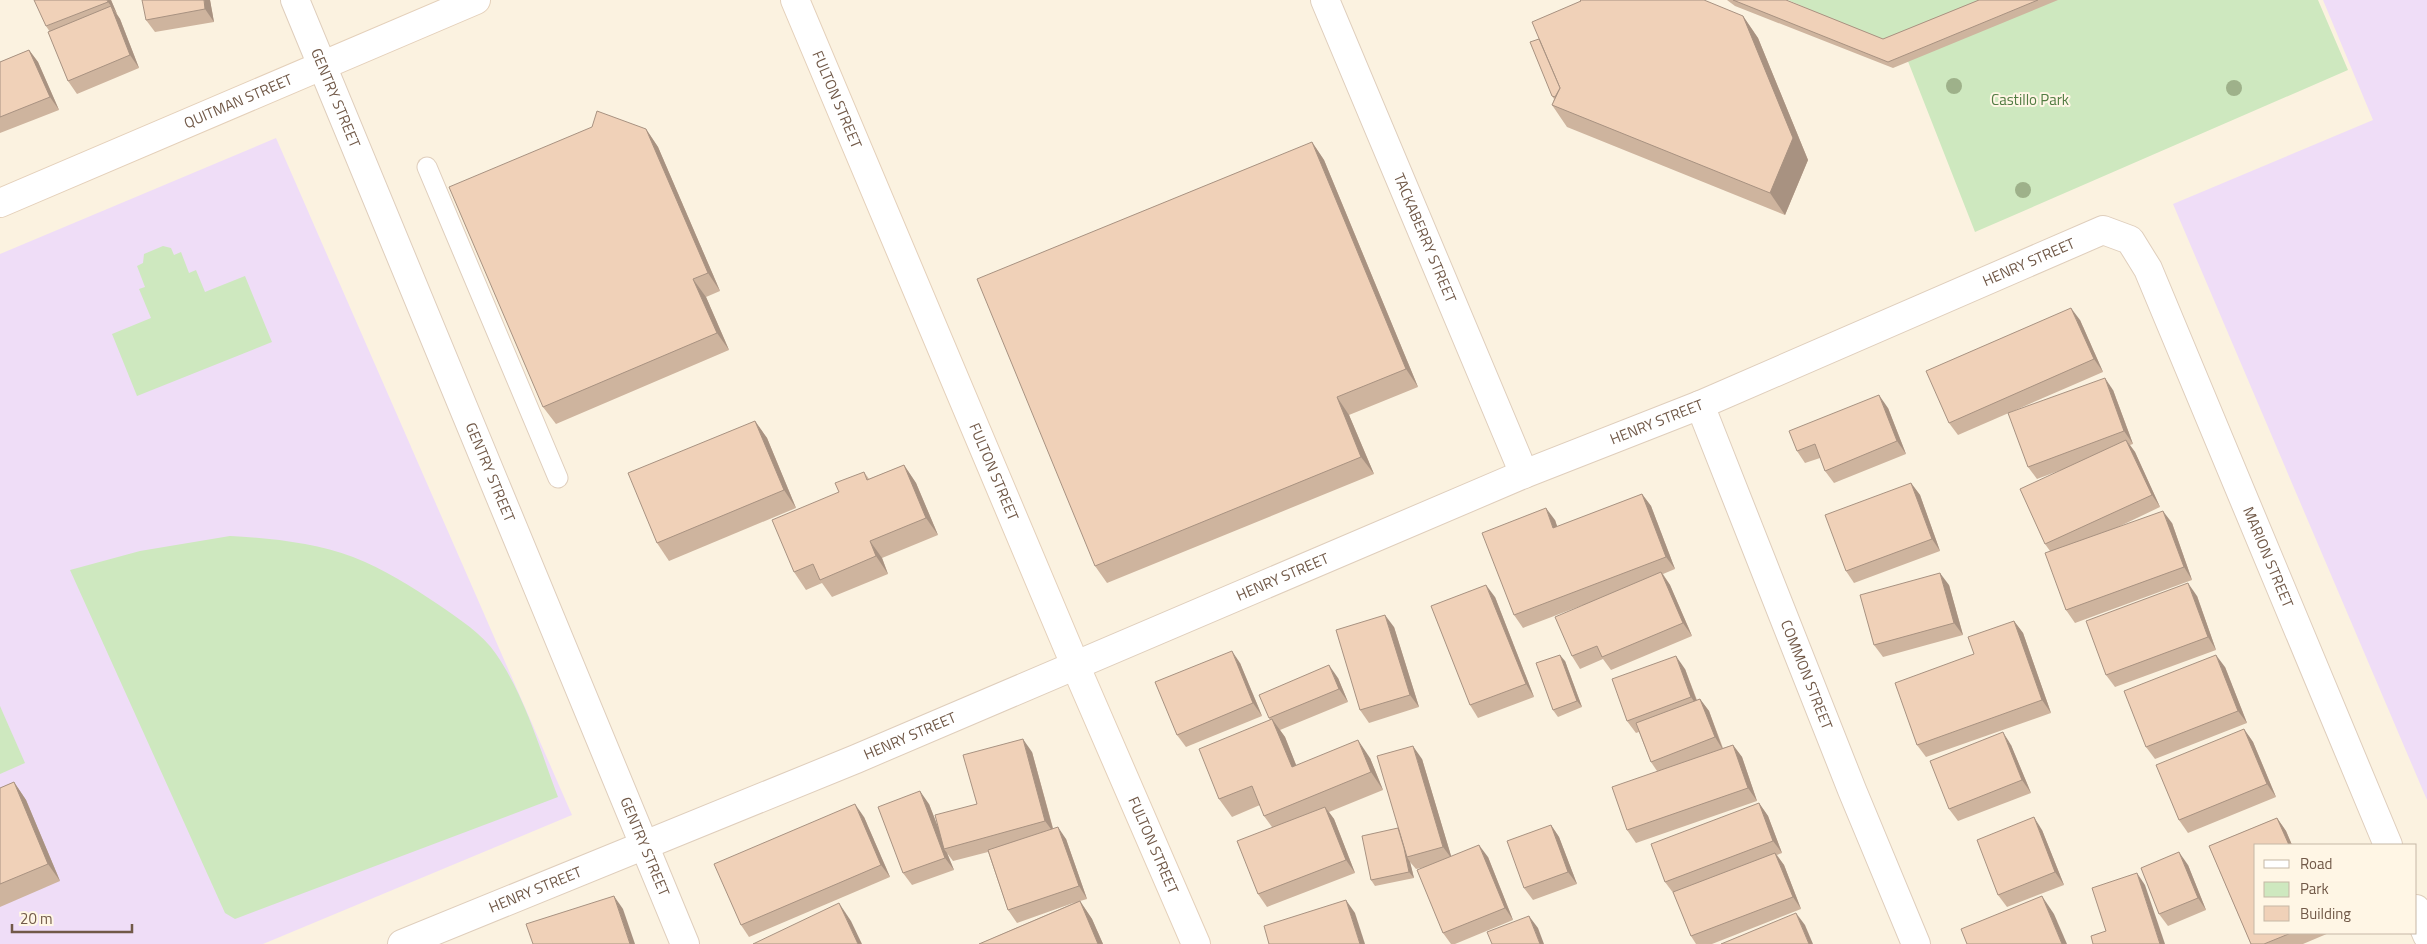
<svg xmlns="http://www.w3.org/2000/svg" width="2427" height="944" font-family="'Titillium Web',sans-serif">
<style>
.education{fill:#efddf7}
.green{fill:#cee8bf}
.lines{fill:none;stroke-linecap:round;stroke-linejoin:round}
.lane-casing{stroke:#dfcebc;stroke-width:21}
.street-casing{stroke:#dfcebc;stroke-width:30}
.secondary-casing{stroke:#e4d0ba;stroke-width:30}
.lane{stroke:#fff;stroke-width:19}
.street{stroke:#fff;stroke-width:28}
.secondary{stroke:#fff;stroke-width:28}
.tree{fill:#9eb18a}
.wall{fill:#ceb49e}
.shaded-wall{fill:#a89281}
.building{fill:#f0d1b8;stroke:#a89281}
.labels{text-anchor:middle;stroke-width:4;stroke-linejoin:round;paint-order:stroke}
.street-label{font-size:15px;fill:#715948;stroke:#fff6e5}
.park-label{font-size:15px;fill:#527c43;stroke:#fff6e5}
</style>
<rect width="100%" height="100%" fill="#fbf2e0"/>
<g class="education">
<polygon points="2323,0 2427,0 2427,800 2173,204 2373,120"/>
<polygon points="276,138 572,815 263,944 0,944 0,254"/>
</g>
<g class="green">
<polygon points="1788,0 2318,0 2348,70 1975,232 1900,41 1889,44"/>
<polygon points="163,246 171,248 174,255 181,252 189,273 196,270 205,292 245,276 272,342 137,396 112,334 151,318 139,289 145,287 137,266 143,263 144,254"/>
<path d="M230,536C270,538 316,543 353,557C384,569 412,587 439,605C459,619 483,634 496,654C525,696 540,750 558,797L235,919L225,913L70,570L140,551Z"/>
<polygon points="0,706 25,763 0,774"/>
</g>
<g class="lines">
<defs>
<polyline id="lane" points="427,167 558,478"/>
<g id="street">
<path id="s1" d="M295,0L685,944"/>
<path id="s2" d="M1325,0L1524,474"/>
<path id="s3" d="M1700,405L1852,790L1916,944"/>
<polyline points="2416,909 2427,935"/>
<path id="s4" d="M402,944L856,759L1524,474L1700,405L2103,230L2130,240L2148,269L2388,845"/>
</g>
<g id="secondary">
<path id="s5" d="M795,0L1076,667L1196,944"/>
<path id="s6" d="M0,203L476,0"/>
</g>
</defs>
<use href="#lane" class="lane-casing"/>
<use href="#street" class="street-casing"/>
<use href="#secondary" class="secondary-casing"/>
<use href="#lane" class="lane"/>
<use href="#street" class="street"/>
<use href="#secondary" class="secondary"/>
</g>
<g class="tree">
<circle cx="1954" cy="86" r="8"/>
<circle cx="2234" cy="88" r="8"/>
<circle cx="2023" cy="190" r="8"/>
</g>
<g class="wall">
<polygon points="111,0 117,14 120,19 139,68 77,94 68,81 50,32 46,26"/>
<polygon points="210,0 214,22 155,32 146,20"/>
<polygon points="1727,0 1786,0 1883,39 1979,0 2058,0 1893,68 1735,6"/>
<polygon points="1581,1 1743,16 1758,38 1808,160 1785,215 1567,127 1552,105 1554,99 1552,96 1539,39"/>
<polygon points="29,50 38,62 59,110 0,133 0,62"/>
<polygon points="646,129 658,147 720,291 706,297 729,350 556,424 543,407"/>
<polygon points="1312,142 1324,160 1418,387 1349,415 1374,474 1107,583 1095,566"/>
<polygon points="2080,320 2103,372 1958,435 1949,423"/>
<polygon points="2113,390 2133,444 2130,445 2135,452 2160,507 2116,528 2172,523 2192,580 2075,623 2066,610 2050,551 2045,544 2061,470 2037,479 2028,467"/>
<polygon points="1888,408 1906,454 1834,483 1825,471 1820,458 1805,463 1797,451"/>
<polygon points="755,421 767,438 796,508 669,561 657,543"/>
<polygon points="904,465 916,483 938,535 882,558 888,574 832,597 822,583 806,590 794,572 839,492 864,472 869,479"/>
<polygon points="1911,483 1920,495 1940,551 1854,583 1846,571"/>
<polygon points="1642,494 1651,506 1675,569 1663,574 1670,585 1692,636 1611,670 1603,659 1580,669 1572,656 1583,605 1523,628 1514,615 1555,520 1557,527"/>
<polygon points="1949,585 1963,635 1883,657 1874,645"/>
<polygon points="2197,596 2216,650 2115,687 2106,675"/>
<polygon points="1495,597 1534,697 1478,718 1470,705"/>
<polygon points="2014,621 2023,633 2051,713 1926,757 1917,745 1974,654"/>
<polygon points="1394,627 1419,707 1369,723 1360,710"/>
<polygon points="1565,661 1582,707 1558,717 1553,710"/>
<polygon points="1240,663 1262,716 1186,747 1177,735"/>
<polygon points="2225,667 2247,723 2155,759 2146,747"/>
<polygon points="1685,669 1697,700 1700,699 1709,711 1723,748 1733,745 1742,757 1757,801 1636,843 1627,830 1657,771 1651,762 1639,732 1636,733 1627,721"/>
<polygon points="1338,678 1348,702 1280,730 1285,737 1296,765 1370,758 1383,790 1329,812 1334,819 1355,873 1267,907 1258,894 1272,827 1264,816 1260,805 1232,817 1219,799 1270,720 1269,718"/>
<polygon points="2244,729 2253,742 2276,797 2188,833 2179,820"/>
<polygon points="2011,745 2031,793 1958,821 1949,809"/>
<polygon points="1032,752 1053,828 1066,839 1087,899 1080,901 1092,919 1103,944 979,944 1076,902 1017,923 1008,910 988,852 953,861 947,853 954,870 912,885 903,873 929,804 940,832 977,804"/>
<polygon points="1422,759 1451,856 1488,857 1513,920 1455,944 1451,944 1443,933 1426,867 1416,869 1410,862 1414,878 1375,886 1371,880 1398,828"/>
<polygon points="14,782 26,800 60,881 0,907 0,788"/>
<polygon points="1759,803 1768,816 1782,853 1777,855 1784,865 1801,909 1712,944 1696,944 1691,936 1674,894 1665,882"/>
<polygon points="864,817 890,877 749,937 741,925"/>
<polygon points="2277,818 2286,831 2292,845 2256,845 2256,933 2329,933 2303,944 2251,944 2209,846"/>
<polygon points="1551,825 1559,837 1577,884 1533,900 1524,888"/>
<polygon points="2042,830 2064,885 2007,907 1998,895"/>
<polygon points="2188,865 2206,910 2168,926 2159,914"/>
</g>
<g class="shaded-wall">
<polygon points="107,0 111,0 117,14 108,2"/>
<polygon points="204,0 210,0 214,22 205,9"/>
<polygon points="111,6 120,19 139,68 130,55"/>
<polygon points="1743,16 1758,38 1808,160 1785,215 1770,193"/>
<polygon points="29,50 38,62 59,110 50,97"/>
<polygon points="646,129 658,147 720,291 708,273"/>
<polygon points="1312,142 1324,160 1418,387 1406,369"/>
<polygon points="693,279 706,297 729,350 717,333"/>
<polygon points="2071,308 2080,320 2103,372 2094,359"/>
<polygon points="2105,378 2113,390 2133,444 2124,431"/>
<polygon points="1879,395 1888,408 1906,454 1897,441"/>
<polygon points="1337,397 1349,415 1374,474 1361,457"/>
<polygon points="755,421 767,438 796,508 784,490"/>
<polygon points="2126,440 2135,452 2160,507 2152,495"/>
<polygon points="904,465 916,483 938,535 926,518"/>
<polygon points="1911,483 1920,495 1940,551 1932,539"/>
<polygon points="1642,494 1651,506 1675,569 1666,557"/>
<polygon points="1546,508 1555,520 1562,540 1553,528"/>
<polygon points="2163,511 2172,523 2192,580 2184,567"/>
<polygon points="870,541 882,558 888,574 876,556"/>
<polygon points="1661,572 1670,585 1692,636 1683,623"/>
<polygon points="1940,573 1949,585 1963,635 1954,623"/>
<polygon points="2188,583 2197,596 2216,650 2208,637"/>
<polygon points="1486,585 1495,597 1534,697 1526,684"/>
<polygon points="1385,615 1394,627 1419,707 1410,695"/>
<polygon points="2014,621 2023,633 2051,713 2042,700"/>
<polygon points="1232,651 1240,663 1262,716 1253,703"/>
<polygon points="1560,655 1565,661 1582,707 1577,701"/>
<polygon points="2216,655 2225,667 2247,723 2238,711"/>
<polygon points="1676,656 1685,669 1700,710 1691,697"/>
<polygon points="1329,665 1338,678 1348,702 1339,689"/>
<polygon points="1700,699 1709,711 1723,750 1715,737"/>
<polygon points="1272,719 1285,737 1304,785 1292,767"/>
<polygon points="2244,729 2253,742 2276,797 2267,784"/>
<polygon points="2003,732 2011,745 2031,793 2022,780"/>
<polygon points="1023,739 1032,752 1054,833 1045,821"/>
<polygon points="1358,740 1370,758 1383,790 1371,772"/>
<polygon points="1733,745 1742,757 1757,801 1748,788"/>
<polygon points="1413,746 1422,759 1452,859 1443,847"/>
<polygon points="14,782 26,800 60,881 48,864"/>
<polygon points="920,791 929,804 946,848 944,849 947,853 954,870 945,858"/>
<polygon points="1759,803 1768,816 1782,853 1773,841"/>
<polygon points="855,804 864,817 890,877 881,865"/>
<polygon points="1325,807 1334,819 1355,873 1346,860"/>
<polygon points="2034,817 2042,830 2064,885 2055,872"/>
<polygon points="2277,818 2286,831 2292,845 2289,845"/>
<polygon points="1551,825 1559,837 1577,884 1568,872"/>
<polygon points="1058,827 1066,839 1087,899 1079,886"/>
<polygon points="1400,828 1407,857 1410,862 1414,878 1409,872"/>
<polygon points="1479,845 1488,857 1513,920 1505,908"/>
<polygon points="2179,852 2188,865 2206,910 2198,898"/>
<polygon points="1775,853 1784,865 1801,909 1793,897"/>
<polygon points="2137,873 2145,885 2165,944 2160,944"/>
<polygon points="614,896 623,909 635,944 630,944"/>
<polygon points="2042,896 2054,914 2067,944 2062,944"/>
<polygon points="1346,900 1355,913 1365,944 1360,944"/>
<polygon points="1080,901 1092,919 1103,944 1098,944"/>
<polygon points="839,903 851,921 862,944 858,944"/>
<polygon points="1796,913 1805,925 1813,944 1809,944"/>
<polygon points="1529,916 1538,928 1544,944 1540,944"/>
</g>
<g class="building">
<polygon points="34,0 107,0 108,2 46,26"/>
<polygon points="142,0 204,0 205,9 146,20"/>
<polygon points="1580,0 1704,0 1743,16 1793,138 1770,193 1552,105 1560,88 1532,22 1581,1"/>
<polygon points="1733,0 1786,0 1883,39 1979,0 2038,0 1888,62"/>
<polygon points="111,6 130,55 68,81 48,32"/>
<polygon points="1539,39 1560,88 1555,97 1552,96 1530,42"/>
<polygon points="29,50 50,97 0,117 0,62"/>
<polygon points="597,111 646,129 708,273 693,279 717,333 543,407 449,187 592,127"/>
<polygon points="1312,142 1406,369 1337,397 1361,457 1095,566 977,279"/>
<polygon points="2071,308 2094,359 1949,423 1926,371"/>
<polygon points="2105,378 2124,431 2028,467 2008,413"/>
<polygon points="1879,395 1897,441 1825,471 1815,444 1797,451 1789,431"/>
<polygon points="755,421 784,490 657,543 628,473"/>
<polygon points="2126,440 2152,495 2045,544 2020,489"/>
<polygon points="904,465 926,518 870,541 876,556 820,580 813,564 794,572 772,520 839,492 835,483 864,472 867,480"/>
<polygon points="1911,483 1932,539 1846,571 1825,515"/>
<polygon points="1642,494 1666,557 1514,615 1482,533 1546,508 1553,528"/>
<polygon points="2163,511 2184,567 2066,610 2045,553"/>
<polygon points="1661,572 1683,623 1602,657 1597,646 1572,656 1555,617"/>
<polygon points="1940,573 1954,623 1874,645 1860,595"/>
<polygon points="2188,583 2208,637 2106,675 2086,621"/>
<polygon points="1486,585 1526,684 1470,705 1431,606"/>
<polygon points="1385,615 1410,695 1360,710 1336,630"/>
<polygon points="2014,621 2042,700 1917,745 1895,683 1974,654 1968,637"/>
<polygon points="1232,651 1253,703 1177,735 1155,682"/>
<polygon points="1560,655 1577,701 1553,710 1536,663"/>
<polygon points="2216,655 2238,711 2146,747 2124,691"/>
<polygon points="1676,656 1691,697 1627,721 1612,679"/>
<polygon points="1329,665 1339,689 1269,718 1259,695"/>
<polygon points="1700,699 1715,737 1651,762 1636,723"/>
<polygon points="1272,719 1292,767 1358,740 1371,772 1264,816 1252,786 1219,799 1199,749"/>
<polygon points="2244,729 2267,784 2179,820 2156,765"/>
<polygon points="2003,732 2022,780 1949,809 1930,761"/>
<polygon points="1023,739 1045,821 944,849 935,815 977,804 963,755"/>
<polygon points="1733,745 1748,788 1627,830 1612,787"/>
<polygon points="1413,746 1443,847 1407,857 1377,756"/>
<polygon points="14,782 48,864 0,884 0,788"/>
<polygon points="920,791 945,858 903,873 878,807"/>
<polygon points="1759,803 1773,841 1665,882 1651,844"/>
<polygon points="855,804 881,865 741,925 714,864"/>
<polygon points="1325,807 1346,860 1258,894 1237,841"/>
<polygon points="2034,817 2055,872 1998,895 1977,840"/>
<polygon points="2277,818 2289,845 2256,845 2256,933 2291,933 2264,944 2251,944 2209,846"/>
<polygon points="1551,825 1568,872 1524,888 1507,841"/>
<polygon points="1058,827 1079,886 1008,910 988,850"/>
<polygon points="1398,828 1404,848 1409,872 1371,880 1362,836"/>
<polygon points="1479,845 1505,908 1443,933 1417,870"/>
<polygon points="2179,852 2198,898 2159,914 2141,868"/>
<polygon points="1775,853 1793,897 1691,936 1673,892"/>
<polygon points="2137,873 2160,944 2093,944 2091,936 2106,931 2092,888"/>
<polygon points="614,896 630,944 533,944 526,924"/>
<polygon points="2042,896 2062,944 1967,944 1961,929"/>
<polygon points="1346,900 1360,944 1269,944 1264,926"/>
<polygon points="1080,901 1098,944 979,944"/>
<polygon points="839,903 858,944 753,944"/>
<polygon points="1796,913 1809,944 1721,944"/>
<polygon points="1529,916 1540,944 1492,944 1487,932"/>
</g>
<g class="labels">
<g class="street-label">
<text dy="5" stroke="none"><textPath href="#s1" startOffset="106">GENTRY STREET</textPath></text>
<text dy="5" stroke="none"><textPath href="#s5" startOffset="108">FULTON STREET</textPath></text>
<text dy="5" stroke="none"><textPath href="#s6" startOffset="259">QUITMAN STREET</textPath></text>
<text dy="5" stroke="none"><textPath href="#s2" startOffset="258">TACKABERRY STREET</textPath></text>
<text dy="5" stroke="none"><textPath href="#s4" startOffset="1764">HENRY STREET</textPath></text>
<text dy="5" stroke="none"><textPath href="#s4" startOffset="1359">HENRY STREET</textPath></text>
<text dy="5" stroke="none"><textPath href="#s1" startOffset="511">GENTRY STREET</textPath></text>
<text dy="5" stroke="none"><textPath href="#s5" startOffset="512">FULTON STREET</textPath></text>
<text dy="5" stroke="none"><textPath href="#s4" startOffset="2220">MARION STREET</textPath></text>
<text dy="5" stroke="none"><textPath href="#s4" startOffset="954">HENRY STREET</textPath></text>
<text dy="5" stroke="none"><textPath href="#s3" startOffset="290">COMMON STREET</textPath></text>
<text dy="5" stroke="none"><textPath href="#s4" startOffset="549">HENRY STREET</textPath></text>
<text dy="5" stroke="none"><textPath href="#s5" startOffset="918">FULTON STREET</textPath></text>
<text dy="5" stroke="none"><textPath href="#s1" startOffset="916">GENTRY STREET</textPath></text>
<text dy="5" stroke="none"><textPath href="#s4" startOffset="144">HENRY STREET</textPath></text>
</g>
<g class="park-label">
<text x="2030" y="105">Castillo Park</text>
</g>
</g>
<rect x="2254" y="844" width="162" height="90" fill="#fff6e5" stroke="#c6b7a6"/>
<rect x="2264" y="860" width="25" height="8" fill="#ffffff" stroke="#c6b7a6"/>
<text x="2300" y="869" font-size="15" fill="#715948">Road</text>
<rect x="2264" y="882" width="25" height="15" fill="#cee8bf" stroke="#c6b7a6"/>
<text x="2300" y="894" font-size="15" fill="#715948">Park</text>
<rect x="2264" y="906" width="25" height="15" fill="#f0d1b8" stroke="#c6b7a6"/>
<text x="2300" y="919" font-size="15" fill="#715948">Building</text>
<path d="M12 924v8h120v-8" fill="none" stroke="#715948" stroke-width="2.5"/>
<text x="20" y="924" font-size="15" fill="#715948" stroke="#fff6e5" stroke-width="4" paint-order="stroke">20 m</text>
</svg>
